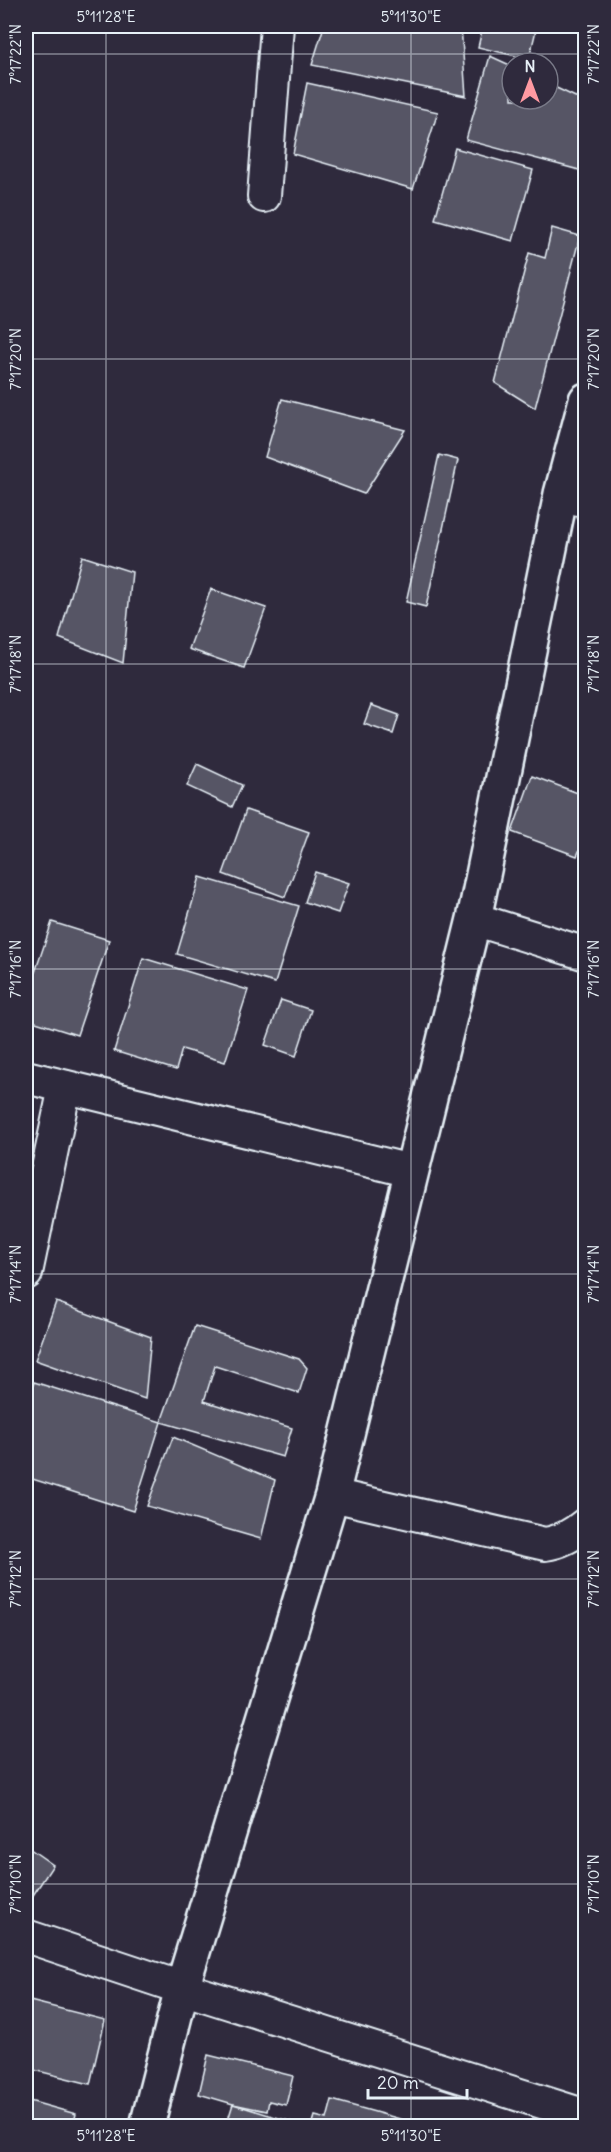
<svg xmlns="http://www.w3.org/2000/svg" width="611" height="2152" font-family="Delius,sans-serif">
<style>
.building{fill:#575565;stroke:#e8f1f8;stroke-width:1.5}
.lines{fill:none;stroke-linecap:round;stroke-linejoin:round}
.street-casing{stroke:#e8f1f8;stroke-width:36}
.secondary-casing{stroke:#e8f1f8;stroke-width:38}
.street{stroke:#2f2a3d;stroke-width:32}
.secondary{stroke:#2f2a3d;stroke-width:33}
.ticks{fill:none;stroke:#e8f1f8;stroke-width:1.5;stroke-opacity:0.45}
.neatline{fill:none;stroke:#e8f1f8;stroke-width:2}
.ticks-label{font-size:15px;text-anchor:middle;fill:#e8f1f8}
</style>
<rect width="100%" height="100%" fill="#2f2a3d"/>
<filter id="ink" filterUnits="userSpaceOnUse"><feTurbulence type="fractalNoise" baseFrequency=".0167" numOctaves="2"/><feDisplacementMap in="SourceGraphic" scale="12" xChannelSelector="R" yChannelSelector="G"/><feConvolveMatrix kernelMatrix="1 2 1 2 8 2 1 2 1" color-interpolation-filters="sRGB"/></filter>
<g filter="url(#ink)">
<g class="building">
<polygon points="324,26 461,26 466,96 312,65"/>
<polygon points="483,26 537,26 529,59 478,47"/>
<polygon points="490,56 512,66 512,99 548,99 548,84 586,102 586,164 583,171 466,140"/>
<polygon points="307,83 438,112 413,189 293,154"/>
<polygon points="455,148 533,170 513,241 435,219"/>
<polygon points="552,228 580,236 535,408 495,383 529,253 545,258"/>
<polygon points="282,399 405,430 364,494 265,457"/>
<polygon points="439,455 458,460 426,607 406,602"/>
<polygon points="82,556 132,572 123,663 59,638"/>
<polygon points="211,589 266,608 244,668 189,649"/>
<polygon points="371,705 399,715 393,734 364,724"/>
<polygon points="197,764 242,785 232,807 187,786"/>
<polygon points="532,776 586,796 586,835 577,856 512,832"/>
<polygon points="246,810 309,832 285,897 223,874"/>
<polygon points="315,872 349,883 338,913 305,902"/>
<polygon points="200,877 299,906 275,983 177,954"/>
<polygon points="52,922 109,940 77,1035 26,1019 26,999"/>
<polygon points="143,958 248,990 225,1062 182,1049 176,1070 114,1051"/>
<polygon points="281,1000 311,1010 296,1056 265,1045"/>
<polygon points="586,1203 586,1231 577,1228"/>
<polygon points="56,1302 151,1337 145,1399 35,1360"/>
<polygon points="195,1326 299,1359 307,1368 299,1393 215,1366 204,1401 292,1428 283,1457 161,1422"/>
<polygon points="34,1382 161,1422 133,1511 26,1477 26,1408"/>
<polygon points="173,1437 275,1480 261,1539 147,1506"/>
<polygon points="26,1846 53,1865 26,1906"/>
<polygon points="26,2000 105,2020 90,2084 26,2068"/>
<polygon points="208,2055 293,2076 286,2105 269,2101 267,2111 233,2104 199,2094"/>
<polygon points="26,2100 76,2114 73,2126 26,2126"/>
<polygon points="332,2100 411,2122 410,2126 312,2126 315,2116 327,2119"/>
<polygon points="233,2104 292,2122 290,2126 226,2126"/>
</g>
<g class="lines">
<defs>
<g id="street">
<polyline points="264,196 277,26"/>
<polyline points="561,494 586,501"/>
<polyline points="474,919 586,954"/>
<polyline points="26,1077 411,1171"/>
<polyline points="26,1273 65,1087"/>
<path d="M332,1495L545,1544C561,1542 573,1535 586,1524"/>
<polyline points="26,1936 182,1988 586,2116"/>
</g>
<polyline id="secondary" points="147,2126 182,1988 332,1495 474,919 561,494 586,400"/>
</defs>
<use href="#street" class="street-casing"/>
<use href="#secondary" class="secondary-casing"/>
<use href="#street" class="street"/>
<use href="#secondary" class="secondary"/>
</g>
</g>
<path class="ticks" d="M106,26V2126M411,26V2126M26,54H586M26,359H586M26,664H586M26,969H586M26,1274H586M26,1579H586M26,1884H586"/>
<rect width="611" height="2152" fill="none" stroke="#2f2a3d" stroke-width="66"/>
<g transform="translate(530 81)"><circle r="28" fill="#2f2a3d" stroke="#797a88" stroke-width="1.5"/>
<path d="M0-4.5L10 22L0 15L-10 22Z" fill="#ff9aa2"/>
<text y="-9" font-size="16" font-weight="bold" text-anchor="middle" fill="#e8f1f8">N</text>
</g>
<path d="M368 2089v9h99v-9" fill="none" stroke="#e8f1f8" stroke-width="3"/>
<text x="377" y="2089" font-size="18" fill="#e8f1f8" stroke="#2f2a3d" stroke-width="4.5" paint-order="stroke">20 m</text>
<rect x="33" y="33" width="545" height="2086" class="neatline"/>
<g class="ticks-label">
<text x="106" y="22">5°11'28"E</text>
<text x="411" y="22">5°11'30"E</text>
<text transform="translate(16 54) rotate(-90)" y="5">7°17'22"N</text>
<text transform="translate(594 54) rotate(-90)" y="5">7°17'22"N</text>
<text transform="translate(16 359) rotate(-90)" y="5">7°17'20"N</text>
<text transform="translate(594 359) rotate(-90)" y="5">7°17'20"N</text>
<text transform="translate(16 664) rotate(-90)" y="5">7°17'18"N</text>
<text transform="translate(594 664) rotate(-90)" y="5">7°17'18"N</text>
<text transform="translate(16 969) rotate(-90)" y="5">7°17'16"N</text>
<text transform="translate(594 969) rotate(-90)" y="5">7°17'16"N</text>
<text transform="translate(16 1274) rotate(-90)" y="5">7°17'14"N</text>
<text transform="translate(594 1274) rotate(-90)" y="5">7°17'14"N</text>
<text transform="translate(16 1579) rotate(-90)" y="5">7°17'12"N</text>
<text transform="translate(594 1579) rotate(-90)" y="5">7°17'12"N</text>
<text transform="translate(16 1884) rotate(-90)" y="5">7°17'10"N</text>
<text transform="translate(594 1884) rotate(-90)" y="5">7°17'10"N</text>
<text x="106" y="2141">5°11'28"E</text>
<text x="411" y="2141">5°11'30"E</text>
</g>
</svg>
